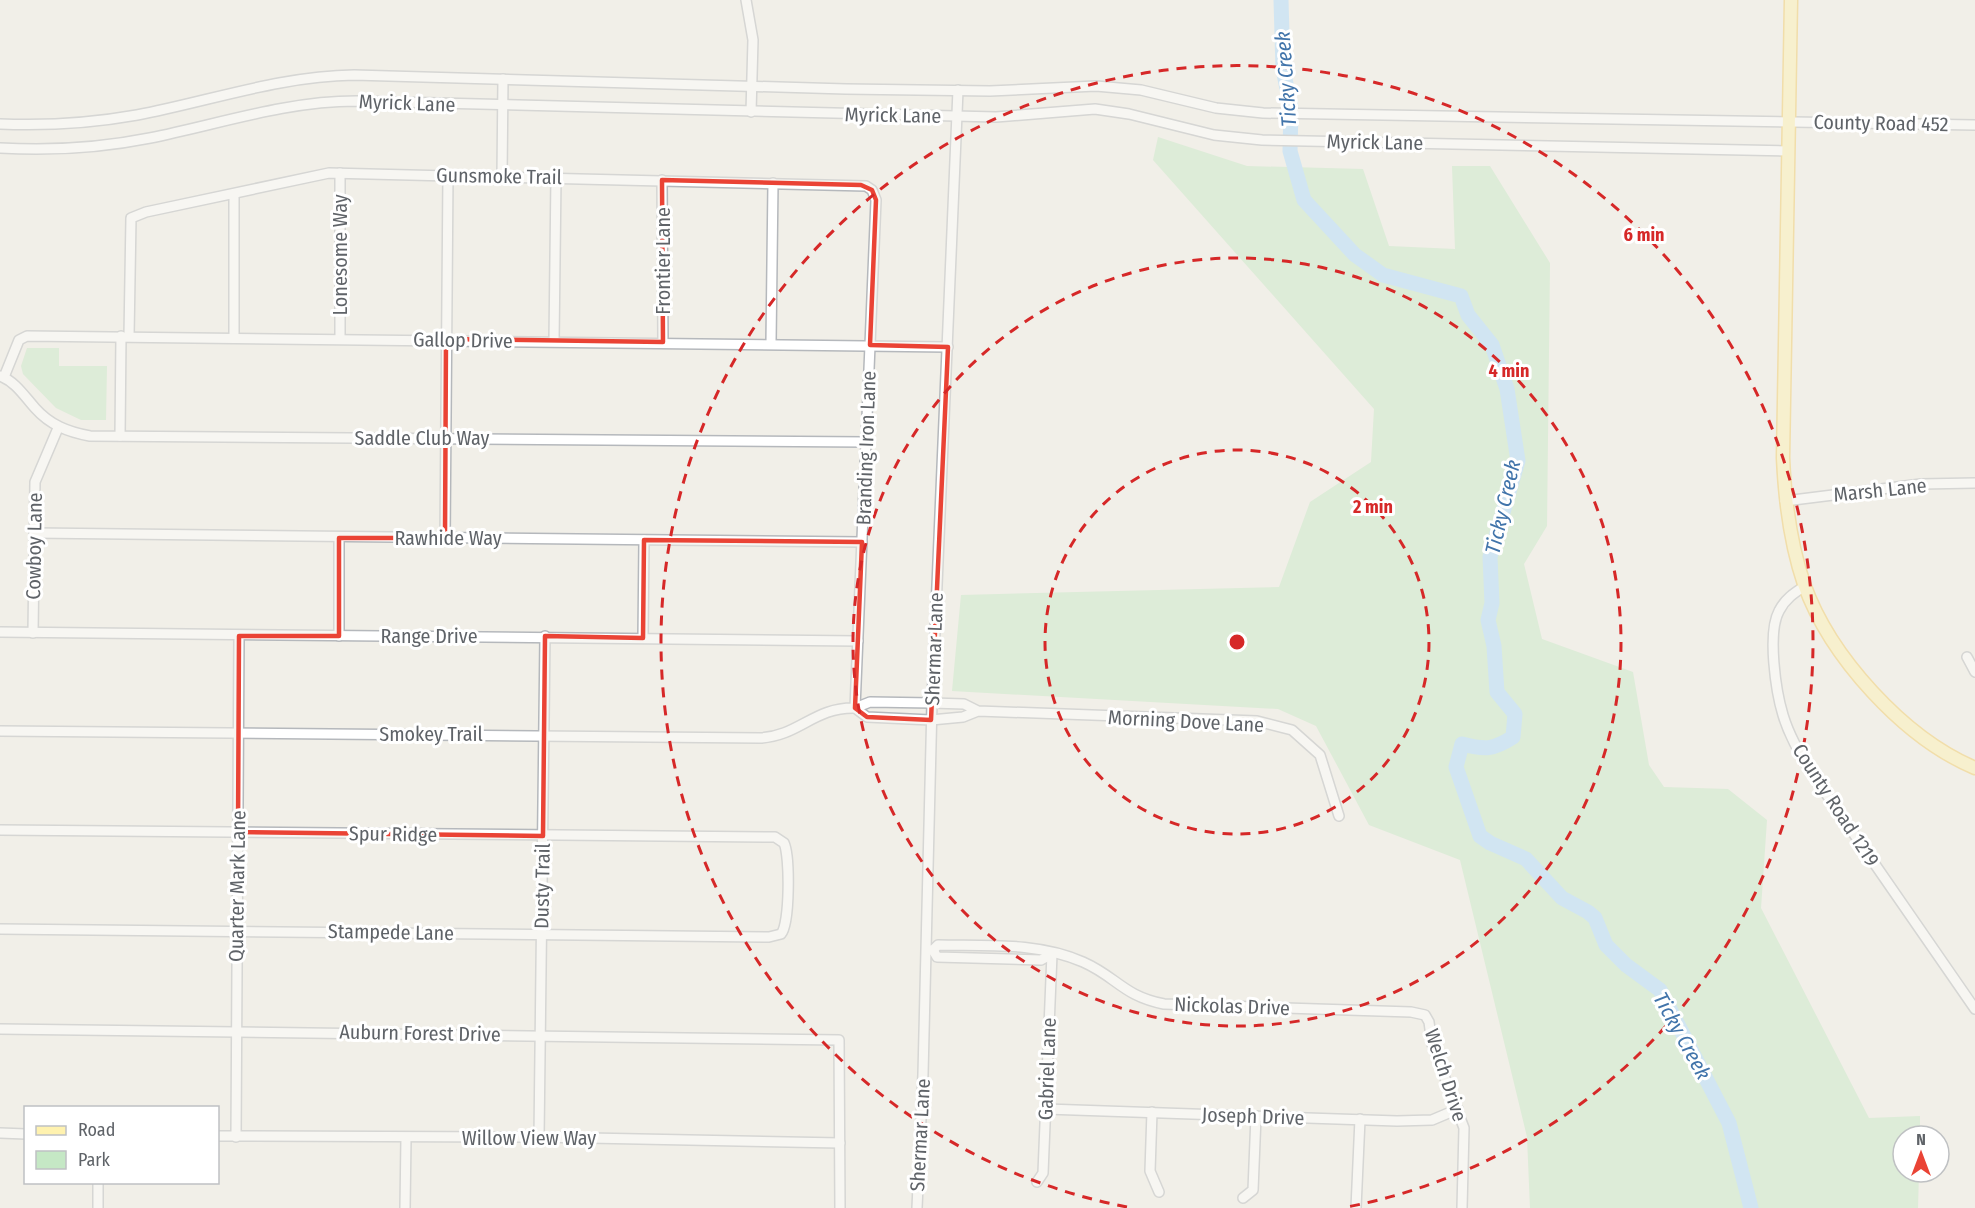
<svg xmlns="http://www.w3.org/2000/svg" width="1975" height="1208" font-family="'Fira Sans Condensed',sans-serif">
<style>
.green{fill:#c5e8c5}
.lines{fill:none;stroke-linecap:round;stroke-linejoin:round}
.river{stroke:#aadaff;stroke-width:15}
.minor-casing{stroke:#b5b8bc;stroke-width:12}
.major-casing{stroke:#f2c960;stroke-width:15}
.minor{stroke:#fff;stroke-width:9}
.major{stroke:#fff2af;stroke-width:12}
.marked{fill:none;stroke:#ea4335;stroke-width:4.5;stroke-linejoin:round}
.ring{fill:none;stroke:#d62828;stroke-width:3;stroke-dasharray:10 8}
.labels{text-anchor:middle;stroke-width:6;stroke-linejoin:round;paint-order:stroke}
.street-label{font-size:20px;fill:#5f6368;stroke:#fff}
.water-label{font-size:21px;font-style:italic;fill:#4174aa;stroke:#fff}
.centre{fill:#d62828;stroke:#fff;stroke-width:3}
.ring-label{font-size:18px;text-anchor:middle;font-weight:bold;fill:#d62828;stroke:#fff;stroke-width:6;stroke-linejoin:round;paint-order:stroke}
</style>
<rect width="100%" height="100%" fill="#f1efe8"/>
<g class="green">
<polygon points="1158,137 1247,166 1363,169 1389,246 1455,249 1452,166 1490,166 1550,263 1547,526 1524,564 1542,639 1633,672 1649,765 1664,787 1728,789 1767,820 1761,908 1869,1118 1920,1116 1920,1136 1903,1136 1903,1172 1919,1172 1918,1208 1530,1208 1527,1137 1460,860 1369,825 1316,726 1278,709 952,691 961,595 1279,587 1310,502 1371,462 1374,409 1153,160"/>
<polygon points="27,348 59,348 59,366 107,366 106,420 81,420 56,408 23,374 21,366"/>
</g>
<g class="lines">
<path class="river" d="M1281,0L1283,69L1291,108L1290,151L1304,200L1355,255L1383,275L1461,296L1468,315L1492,345L1507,389L1518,461L1490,557L1492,603L1488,620L1494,646L1497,692L1515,714L1513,737C1493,750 1485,750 1462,744L1456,767L1480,836L1490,843L1526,859L1562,898L1588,912L1595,918L1606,945L1626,965L1660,990L1729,1123L1751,1208"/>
<defs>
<g id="minor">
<polyline points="746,0 753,40 751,112"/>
<path d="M0,124C46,126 92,123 137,115C210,101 280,76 354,75L846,89L990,91L1096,86L1141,90L1216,108L1263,113L1975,125"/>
<path d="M0,148C51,151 100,148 150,138C219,124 286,101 356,101L996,117L1095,109L1129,114L1214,135L1262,140L1787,151"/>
<polyline points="502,175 503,79"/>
<polyline points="662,180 663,342"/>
<polyline points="234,194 234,337"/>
<polyline points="340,338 340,173"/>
<polyline points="554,341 556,177"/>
<polyline points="771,343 773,183"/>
<path d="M0,376C15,381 25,397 35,408C50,425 68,432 90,436L866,442"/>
<polyline points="4,377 19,340 27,336 948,347"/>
<polyline points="120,436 121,336"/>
<polyline points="1785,501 1921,484 1975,483"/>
<polyline points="34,533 862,542"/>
<polyline points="445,538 448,175"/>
<path d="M1805,586C1794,593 1785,599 1779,611C1767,633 1776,692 1783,715C1789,735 1799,752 1809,769L1975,1009"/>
<polyline points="0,632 858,641"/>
<polyline points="33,633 35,482 58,428"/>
<polyline points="339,636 339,538"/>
<polyline points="643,638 644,540"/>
<polyline points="1967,657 1975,672"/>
<polyline points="978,711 964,704 932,703 870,702 855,708 867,717 931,720 963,717 978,711 1257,721 1292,730 1320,755 1339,816"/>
<path d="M0,731L760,738C799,736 814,707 855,708L876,200L872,190L866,186L329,173L146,212L131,218L129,336"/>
<path d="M0,830L775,837L784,843C790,856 790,924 781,934L769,937L0,929"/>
<path d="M927,950H933L938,945C987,946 1038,942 1083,962C1117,977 1123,996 1164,1004L1411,1012L1425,1015L1429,1022L1432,1044L1464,1128L1462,1208"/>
<polyline points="933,950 937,957 1041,960 1052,954"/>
<polyline points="0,1029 839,1040 840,1208"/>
<polyline points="1046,1109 1397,1121 1432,1120 1458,1109"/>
<polyline points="1152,1112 1150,1171 1159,1192"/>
<polyline points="0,1133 26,1134"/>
<polyline points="218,1136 539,1137 840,1143"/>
<polyline points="236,1137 239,636"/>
<polyline points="539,1137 545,636"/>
<polyline points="1037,1182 1043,1173 1052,954"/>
<polyline points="1243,1198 1253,1190 1256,1116"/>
<polyline points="98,1208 98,1182"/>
<polyline points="405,1208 406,1138"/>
<polyline points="917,1208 923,1074 932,703 958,90"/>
<polyline points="1356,1208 1360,1119"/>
</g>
<path id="major" d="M1791,0L1783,458C1785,502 1790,543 1804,584C1830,657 1904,738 1975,768"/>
</defs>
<use href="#minor" class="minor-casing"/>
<use href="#major" class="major-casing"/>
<use href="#minor" class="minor"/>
<use href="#major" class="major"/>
</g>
<path d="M0 0H1975V1208H0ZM662,180L861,185L872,190L876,200L870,345L948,347L931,720L867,717L855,708L862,542L644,540L643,638L545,636L543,836L238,832L239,636H339V538H445L446,339L663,342Z" fill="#f1efe8" fill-opacity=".55" fill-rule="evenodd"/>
<path class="marked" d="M662,180L861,185L872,190L876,200L870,345L948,347L931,720L867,717L855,708L862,542L644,540L643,638L545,636L543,836L238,832L239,636H339V538H445L446,339L663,342Z"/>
<g class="ring">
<circle cx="1237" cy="642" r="192"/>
<circle cx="1237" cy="642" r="384"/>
<path d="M1127 1207A576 576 0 1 1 1347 1207"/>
</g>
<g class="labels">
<g class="street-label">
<text transform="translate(407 103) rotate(2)" y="7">Myrick Lane</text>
<text transform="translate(893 115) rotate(1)" y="7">Myrick Lane</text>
<text transform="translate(1881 123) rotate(1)" y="7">County Road 452</text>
<text transform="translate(1375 142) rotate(1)" y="7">Myrick Lane</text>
<text transform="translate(499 176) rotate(1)" y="7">Gunsmoke Trail</text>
<text transform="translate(340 255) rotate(-90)" y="7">Lonesome Way</text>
<text transform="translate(663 261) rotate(-90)" y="7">Frontier Lane</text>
<text transform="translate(463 340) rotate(1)" y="7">Gallop Drive</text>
<text x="422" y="445">Saddle Club Way</text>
<text transform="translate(866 448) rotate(-88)" y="7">Branding Iron Lane</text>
<text transform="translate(1880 490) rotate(-6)" y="7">Marsh Lane</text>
<text x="448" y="545">Rawhide Way</text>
<text transform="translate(34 546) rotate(-89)" y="7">Cowboy Lane</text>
<text x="429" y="643">Range Drive</text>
<text transform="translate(934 649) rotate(-88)" y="7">Shermar Lane</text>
<text transform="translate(1186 721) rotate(3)" y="7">Morning Dove Lane</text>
<text x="431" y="741">Smokey Trail</text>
<text transform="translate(1836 805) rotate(57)" y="7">County Road 1219</text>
<text transform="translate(393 834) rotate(1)" y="7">Spur Ridge</text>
<text transform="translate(237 886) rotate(-89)" y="7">Quarter Mark Lane</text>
<text transform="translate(542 886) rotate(-89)" y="7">Dusty Trail</text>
<text transform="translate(391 932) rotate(1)" y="7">Stampede Lane</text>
<text transform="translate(1232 1006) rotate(2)" y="7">Nickolas Drive</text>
<text transform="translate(420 1033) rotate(1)" y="7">Auburn Forest Drive</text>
<text transform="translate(1047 1069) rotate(-88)" y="7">Gabriel Lane</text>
<text transform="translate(1446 1075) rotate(72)" y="7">Welch Drive</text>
<text transform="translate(1253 1116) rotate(2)" y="7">Joseph Drive</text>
<text transform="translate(920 1135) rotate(-87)" y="7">Shermar Lane</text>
<text x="529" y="1145">Willow View Way</text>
</g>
<g class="water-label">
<text transform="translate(1286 79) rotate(-94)" y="7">Ticky Creek</text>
<text transform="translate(1503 507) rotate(-77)" y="7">Ticky Creek</text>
<text transform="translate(1682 1036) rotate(61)" y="7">Ticky Creek</text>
</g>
</g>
<circle cx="1237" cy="642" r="9" class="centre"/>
<g class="ring-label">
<text x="1644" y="241">6 min</text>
<text x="1509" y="377">4 min</text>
<text x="1373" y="513">2 min</text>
</g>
<rect x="24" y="1106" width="195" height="78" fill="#ffffff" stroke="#bfc1c3" stroke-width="1.5"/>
<rect x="36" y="1126" width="30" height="9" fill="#fff2af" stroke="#bfc1c3" stroke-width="1.5"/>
<text x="78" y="1136" font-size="18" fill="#5f6368">Road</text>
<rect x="36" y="1151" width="30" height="18" fill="#c5e8c5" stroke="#bfc1c3" stroke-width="1.5"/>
<text x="78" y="1166" font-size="18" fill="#5f6368">Park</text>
<g transform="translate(1921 1154)"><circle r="28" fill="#ffffff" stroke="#bfc1c3" stroke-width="1.5"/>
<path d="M0-4.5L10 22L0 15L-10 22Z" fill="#ea4335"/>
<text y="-9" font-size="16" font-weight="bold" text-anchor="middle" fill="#5f6368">N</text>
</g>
</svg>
